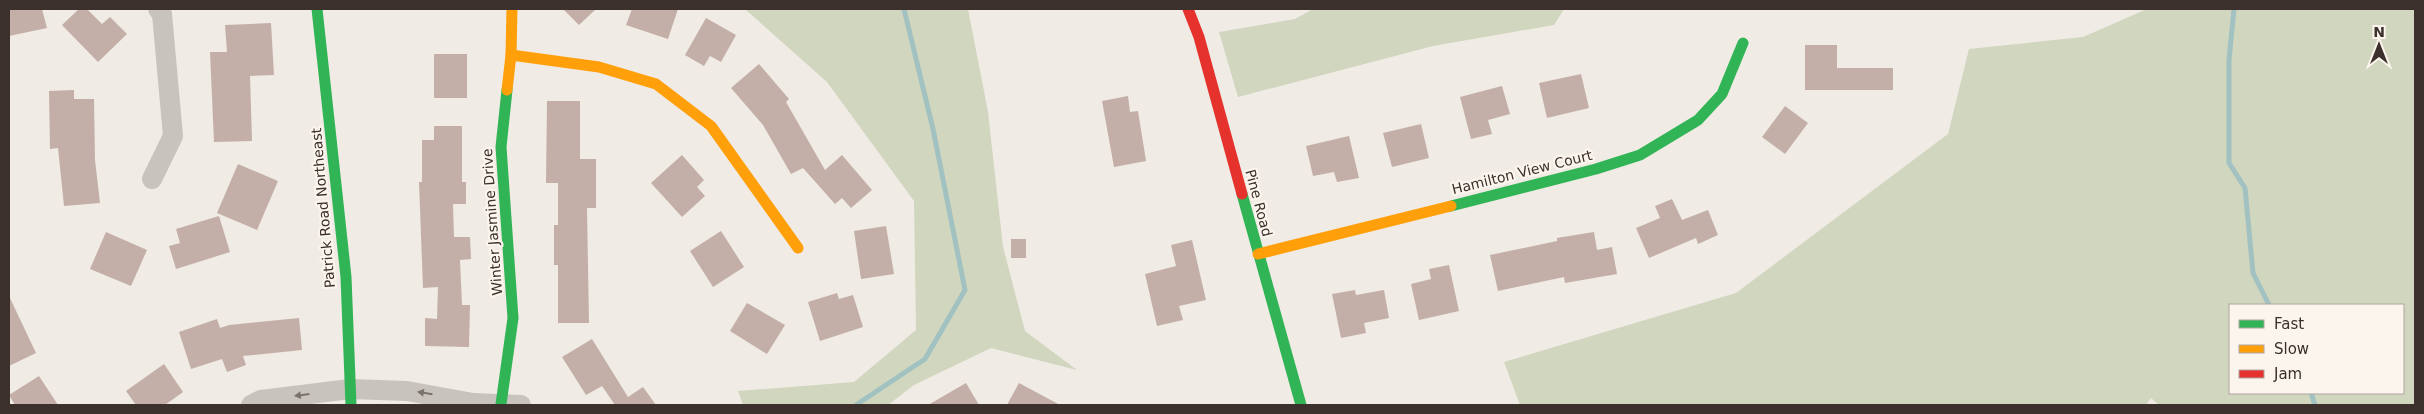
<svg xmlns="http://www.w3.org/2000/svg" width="2424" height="414" font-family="'DejaVu Sans',sans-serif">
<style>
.green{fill:#d1d6bf;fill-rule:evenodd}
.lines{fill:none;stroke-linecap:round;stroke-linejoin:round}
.stream{stroke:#a1c2c1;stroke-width:5}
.building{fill:#c3afa7}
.street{stroke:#c9c3be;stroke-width:20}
.fast{stroke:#30b455;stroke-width:11}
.slow{stroke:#ff9f0a;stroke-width:11}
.jam{stroke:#e5322d;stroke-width:11}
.oneway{fill:#7b726d}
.labels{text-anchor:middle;stroke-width:4.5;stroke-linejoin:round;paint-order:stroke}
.street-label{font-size:14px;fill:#3b302b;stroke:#fbf5ee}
</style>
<rect width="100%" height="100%" fill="#f0ebe5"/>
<g class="green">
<polygon points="745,9 968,9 988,112 1003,247 1025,331 1077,370 991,348 914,385 888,405 743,405 738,391 854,382 916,330 914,201 827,82"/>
<polygon points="1313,9 1564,9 1554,25 1433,46 1238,97 1219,32 1295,19"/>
<path d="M2147,9H2415V405H2159L2151,398L2146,405H1520L1504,362L1736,293L1948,134L1969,49L2083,37ZM2230,305H2403V393H2230Z"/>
</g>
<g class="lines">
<g class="stream">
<polyline points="2234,9 2229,60 2229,163 2245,188 2253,273 2269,305"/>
<polyline points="2311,393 2315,405"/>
<polyline points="856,405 925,359 965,290 933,129 904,9"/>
</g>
</g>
<g class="building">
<polygon points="9,9 42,9 47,28 9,36"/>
<polygon points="79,9 87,9 102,24 110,17 127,34 98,62 62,25"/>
<polygon points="563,9 596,9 579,25"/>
<polygon points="632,9 678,9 668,39 626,25"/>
<polygon points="706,18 736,35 721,62 710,56 704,66 685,55"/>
<polygon points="271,23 274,75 250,76 252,141 214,142 210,52 227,52 225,25"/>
<polygon points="1805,45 1837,45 1837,68 1893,68 1893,90 1805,90"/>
<rect x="434" y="54" width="33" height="44"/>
<polygon points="759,64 789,99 786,102 825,170 842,155 872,190 851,208 842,198 835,204 803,168 791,174 763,125 731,88"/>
<polygon points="1581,74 1589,108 1547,118 1539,83"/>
<polygon points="1502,86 1510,114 1488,120 1492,134 1471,139 1460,97"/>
<polygon points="74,90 74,99 94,99 95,160 100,203 64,206 58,148 50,149 49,91"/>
<polygon points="1128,96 1130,112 1138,111 1146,161 1114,167 1102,101"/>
<polygon points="547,101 580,101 580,159 596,159 596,208 587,208 589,323 558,323 558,265 554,265 554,225 558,225 558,183 546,183"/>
<polygon points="1785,106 1808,123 1785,154 1762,137"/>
<polygon points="1421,124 1429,158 1392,167 1383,133"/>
<polygon points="434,126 462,126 462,182 466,182 466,204 453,204 454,237 470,237 471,259 460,260 462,305 470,305 469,347 425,346 425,318 437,319 438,287 423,288 419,182 422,182 422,140 434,140"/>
<polygon points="1349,136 1359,178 1337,182 1334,172 1313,176 1306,146"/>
<polygon points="682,155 704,180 697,187 705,196 682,217 651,183"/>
<polygon points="238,164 278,181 257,230 217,213"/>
<polygon points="1672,199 1682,220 1708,210 1718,235 1698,244 1696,238 1649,258 1636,228 1660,218 1655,206"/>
<polygon points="219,216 230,252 176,269 169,246 180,243 176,229"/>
<polygon points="886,226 894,274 861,279 854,231"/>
<polygon points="721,231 744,267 713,287 690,251"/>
<polygon points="106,232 147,250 131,286 90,269"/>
<polygon points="1594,232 1597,250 1612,247 1617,274 1565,283 1564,277 1498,291 1490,255 1557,241 1557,238"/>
<rect x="1011" y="239" width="15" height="19"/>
<polygon points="1192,240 1206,300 1179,306 1183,320 1157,326 1145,274 1176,266 1171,245"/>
<polygon points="1449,265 1459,311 1419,320 1411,284 1431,279 1429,269"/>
<polygon points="1355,290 1356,295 1384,290 1389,318 1364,323 1366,333 1341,338 1332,294"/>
<polygon points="837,293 839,299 853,295 863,327 820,341 808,302"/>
<polygon points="9,296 36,353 9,366"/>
<polygon points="747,303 785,325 767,354 730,331"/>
<polygon points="299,318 302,350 243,356 246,365 227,372 222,359 191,369 179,332 217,319 220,328 229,325"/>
<polygon points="592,339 628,397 643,387 656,405 615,405 602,386 586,395 562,357"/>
<polygon points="164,364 183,392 165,405 136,405 126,391"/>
<polygon points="39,376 58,405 15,405 9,395"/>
<polygon points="966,383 979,405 928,405"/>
<polygon points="1019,383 1060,405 1007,405"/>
</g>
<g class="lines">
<g class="street">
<polyline points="152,179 173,136 162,14 158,9"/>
<polyline points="251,405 261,400 350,389 407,391 473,403 521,405"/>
</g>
<g class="fast">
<polyline points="317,9 346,277 351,405"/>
<polyline points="1242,194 1301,405"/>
<polyline points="1451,206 1596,169 1640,155 1698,120 1722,94 1743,43"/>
<polyline points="501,404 513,318 501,147 507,90"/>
</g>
<g class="slow">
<polyline points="511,55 599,67 656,84 711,126 798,248"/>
<polyline points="507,90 511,55 512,9"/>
<polyline points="1258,254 1451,206"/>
</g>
<polyline class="jam" points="1188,9 1199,37 1242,194"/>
</g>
<defs><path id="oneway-solid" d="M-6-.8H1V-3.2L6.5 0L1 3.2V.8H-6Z" transform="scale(1.25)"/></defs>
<g class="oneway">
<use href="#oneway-solid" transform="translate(425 393) rotate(-171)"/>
<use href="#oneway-solid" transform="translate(302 395) rotate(173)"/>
</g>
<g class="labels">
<g class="street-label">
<text transform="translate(1522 172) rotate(-14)" y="5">Hamilton View Court</text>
<text transform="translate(1259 203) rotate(75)" y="5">Pine Road</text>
<text transform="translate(323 208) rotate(-95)" y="5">Patrick Road Northeast</text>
<text transform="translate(492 222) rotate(-94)" y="5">Winter Jasmine Drive</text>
</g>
</g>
<rect width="2424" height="414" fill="none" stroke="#3b302b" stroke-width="20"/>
<rect x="2229" y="304" width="175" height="90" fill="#fbf5ee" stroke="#aea6a0"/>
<rect x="2239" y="320" width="25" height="8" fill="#30b455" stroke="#aea6a0"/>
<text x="2274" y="329" font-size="15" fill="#3b302b">Fast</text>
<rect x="2239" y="345" width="25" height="8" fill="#ff9f0a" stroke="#aea6a0"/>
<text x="2274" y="354" font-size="15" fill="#3b302b">Slow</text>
<rect x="2239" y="370" width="25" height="8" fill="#e5322d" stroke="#aea6a0"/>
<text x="2274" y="379" font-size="15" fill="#3b302b">Jam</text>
<g transform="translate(2379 45)" stroke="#fbf5ee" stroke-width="4" paint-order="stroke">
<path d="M0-4L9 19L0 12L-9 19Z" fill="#3b302b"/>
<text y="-8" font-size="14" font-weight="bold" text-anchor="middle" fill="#3b302b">N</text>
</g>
</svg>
